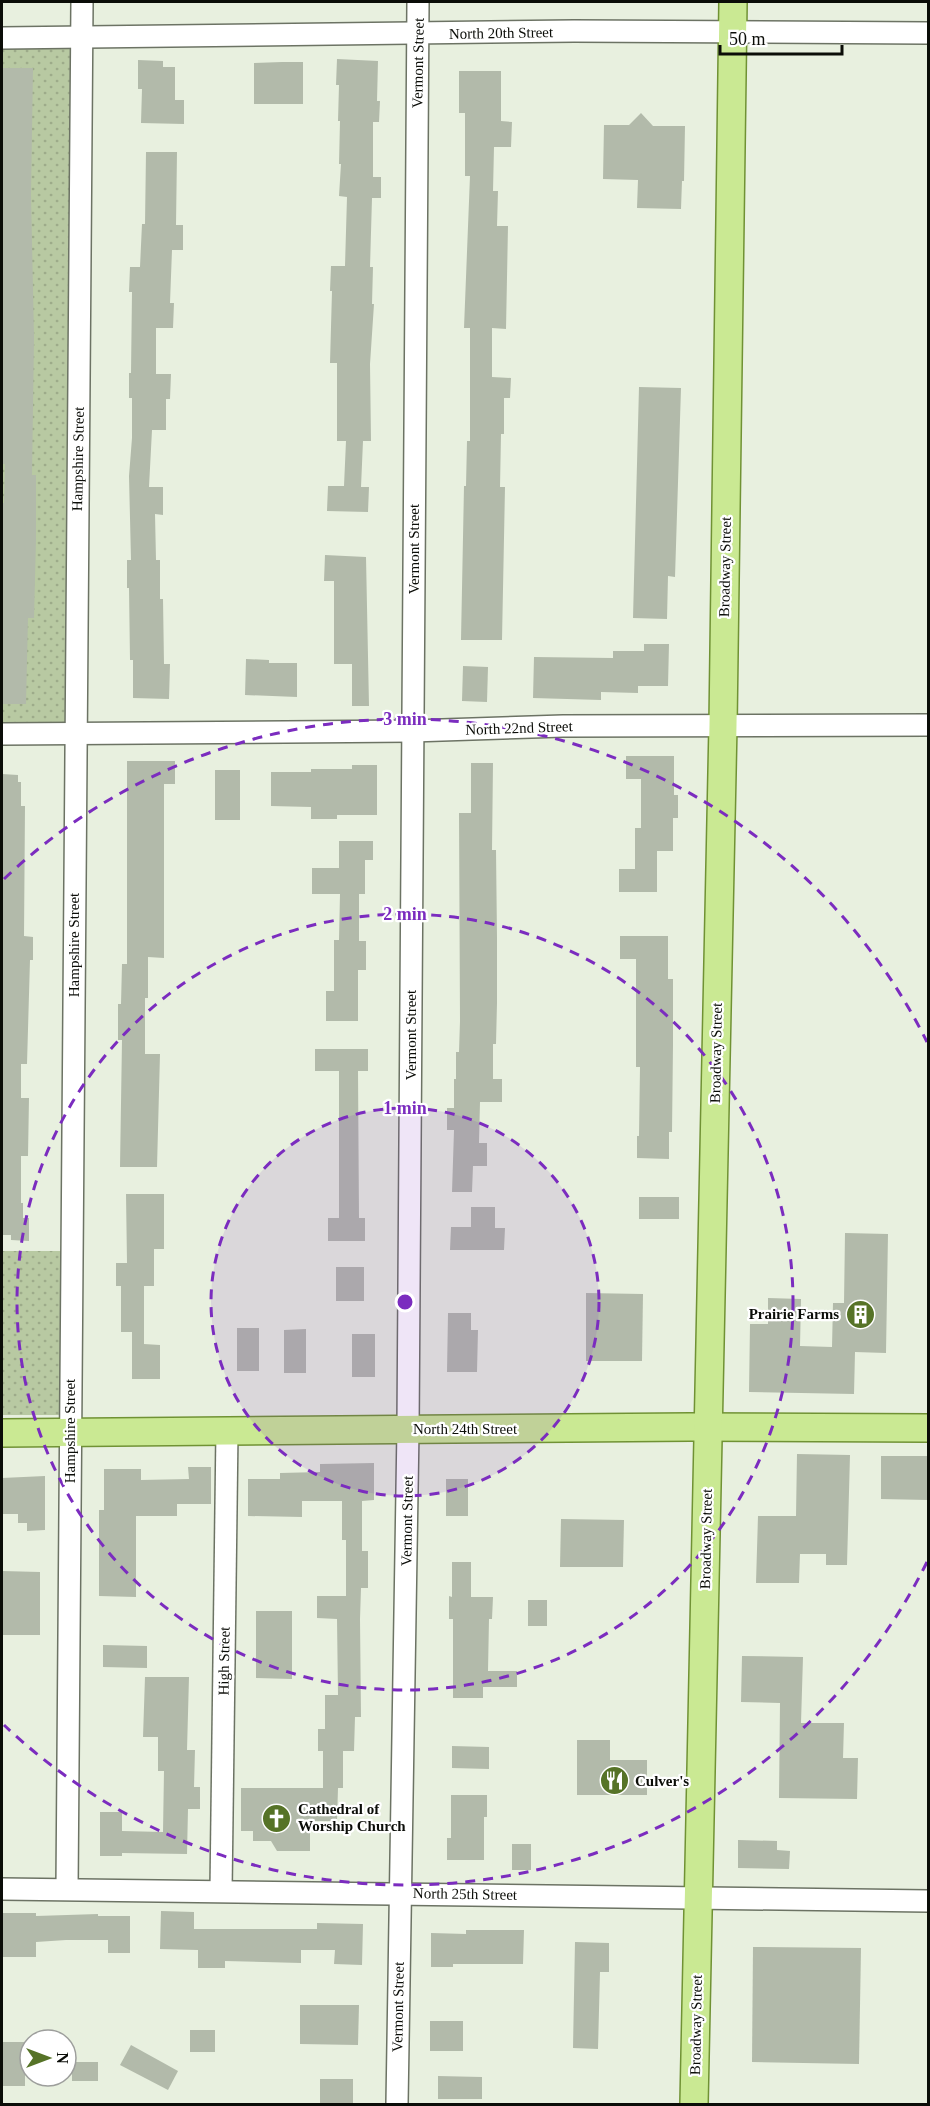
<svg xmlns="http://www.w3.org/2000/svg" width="930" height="2106" font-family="Georgia,serif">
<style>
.grass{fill:url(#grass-dots)}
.building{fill:#b2baaa}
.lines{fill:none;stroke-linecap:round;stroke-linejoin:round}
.minor-casing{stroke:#6c7364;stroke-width:24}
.major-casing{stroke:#709234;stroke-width:30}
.minor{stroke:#fff;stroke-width:21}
.major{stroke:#cae993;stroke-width:27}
.ring{fill:none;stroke:#7b2cbf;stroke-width:3;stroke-dasharray:10 8}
.labels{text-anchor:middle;stroke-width:4.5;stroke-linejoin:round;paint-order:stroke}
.street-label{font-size:15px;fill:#0b0d08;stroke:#fff}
.poi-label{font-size:15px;font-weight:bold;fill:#0b0d08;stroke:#fff;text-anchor:start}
.centre{fill:#7b2cbf;stroke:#fff;stroke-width:3}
.ring-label{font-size:18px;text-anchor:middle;font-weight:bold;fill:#7b2cbf;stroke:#fff;stroke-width:4.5;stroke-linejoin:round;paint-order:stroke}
</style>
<defs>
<pattern id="grass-dots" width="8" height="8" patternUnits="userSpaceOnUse" patternTransform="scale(1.5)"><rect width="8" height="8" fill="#b8c9a2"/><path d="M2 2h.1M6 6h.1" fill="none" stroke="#9dab8a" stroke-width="1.8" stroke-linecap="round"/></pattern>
</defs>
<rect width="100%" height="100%" fill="#e8f0df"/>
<g class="grass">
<polygon points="74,44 68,725 2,725 2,45"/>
<polygon points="2,1251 67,1251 66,1415 2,1415"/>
</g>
<g class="building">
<polygon points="337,59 378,61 377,101 380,101 379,122 373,122 373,177 381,177 381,198 372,198 370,267 373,267 372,304 374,304 370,364 371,441 363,441 361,487 369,487 368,512 327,511 328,486 344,486 346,441 337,441 337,363 330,363 332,291 330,291 331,266 345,266 347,197 339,196 341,164 339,164 340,121 338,121 339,85 336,85"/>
<polygon points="138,60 163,61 163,67 175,67 175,100 184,100 184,124 141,123 142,89 138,89"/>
<polygon points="282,62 303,62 303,104 254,104 254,63"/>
<polygon points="2,68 33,68 31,195 34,337 32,475 36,475 36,539 34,618 28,618 26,704 2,704 2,503 4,503 5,464 2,464"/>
<polygon points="459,71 501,71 501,121 512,122 511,147 494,147 493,191 498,191 497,226 508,226 506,329 492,328 492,377 511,378 510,398 504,398 504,434 501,434 500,487 505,487 502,640 461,640 464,486 466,486 467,441 470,441 470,328 464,328 470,176 465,176 465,113 459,113"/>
<polygon points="641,113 653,126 685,126 684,181 682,181 681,209 637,208 638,180 603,179 604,125 629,125"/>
<polygon points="146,152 177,152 176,225 183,225 183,250 172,250 170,303 174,303 173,328 156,328 156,374 171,374 170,399 166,399 166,430 152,430 149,487 163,487 163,515 155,514 156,560 160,560 160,599 163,599 164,664 170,664 169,699 133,698 133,660 130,660 129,588 127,588 127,560 131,560 129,476 132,438 132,398 129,398 129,373 131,373 132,292 129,292 130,267 140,267 142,224 145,224"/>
<polygon points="639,387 681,388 675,577 668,576 667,619 633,618"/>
<polygon points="325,555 366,557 369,706 352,706 352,664 334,664 334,581 324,581"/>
<polygon points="644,644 669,644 668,686 638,686 638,693 601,692 601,700 533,698 534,657 613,658 613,651 644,651"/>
<polygon points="246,659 269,660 269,663 297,663 297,697 245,695"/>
<polygon points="463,666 488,667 487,702 462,701"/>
<polygon points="626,756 674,756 674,795 678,795 678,818 673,818 673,851 657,851 657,892 619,892 619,869 635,869 635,828 641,828 641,779 626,779"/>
<polygon points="127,761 175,761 175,784 164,784 164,958 148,957 148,998 145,998 145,1054 160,1054 157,1167 120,1167 122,1040 118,1040 118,1004 121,1004 122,964 127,964"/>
<polygon points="471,763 493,763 492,850 496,850 497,938 497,1003 496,1044 493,1044 493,1079 502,1079 502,1102 480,1102 479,1143 487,1143 487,1166 473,1166 472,1192 452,1192 454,1130 447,1130 447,1108 454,1108 454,1079 456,1079 456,1052 459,1052 460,1021 459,813 471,813"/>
<polygon points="352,765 377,765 377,815 337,815 337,819 311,819 311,807 271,806 271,772 311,772 311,769 352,769"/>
<rect x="215" y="770" width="25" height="50"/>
<polygon points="2,774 18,775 18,782 21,782 21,806 25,806 24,936 33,937 33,960 30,960 27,1064 21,1064 21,1098 29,1098 28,1156 21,1156 21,1203 23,1203 23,1218 29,1218 29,1241 11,1240 11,1235 2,1235"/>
<polygon points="339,841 373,841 373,860 365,860 365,894 359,894 359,941 366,941 366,970 358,970 358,1021 326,1021 326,991 334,991 334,940 339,940 340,894 312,894 312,868 339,868"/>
<polygon points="620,936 668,936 668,979 673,979 673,1045 672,1132 669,1132 669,1159 637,1158 637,1136 639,1136 640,1067 636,1067 636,959 620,959"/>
<polygon points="315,1049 368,1049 368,1071 358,1071 359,1218 365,1218 365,1241 328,1241 328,1218 339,1218 339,1071 315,1071"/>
<polygon points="126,1194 164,1194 164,1249 154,1249 154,1286 144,1286 144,1344 160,1345 160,1379 132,1379 132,1332 121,1332 121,1286 116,1286 116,1263 127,1263"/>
<rect x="639" y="1197" width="40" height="22"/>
<polygon points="471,1207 495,1207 495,1228 505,1228 504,1250 450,1250 451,1227 471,1227"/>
<polygon points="845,1233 888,1234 886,1353 855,1352 854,1394 749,1392 750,1324 768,1324 768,1298 801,1299 800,1346 832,1347 833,1303 844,1303"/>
<rect x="336" y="1267" width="28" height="34"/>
<polygon points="586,1293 643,1294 642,1361 586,1361"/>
<polygon points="448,1313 471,1313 471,1330 478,1330 477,1372 447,1372"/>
<rect x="237" y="1328" width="22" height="43"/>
<polygon points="306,1329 306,1373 284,1373 284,1330"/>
<rect x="352" y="1334" width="23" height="43"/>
<polygon points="797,1454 850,1455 847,1565 826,1565 826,1554 800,1554 799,1583 756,1583 758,1516 796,1516"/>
<polygon points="881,1456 928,1456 928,1500 881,1499"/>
<polygon points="374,1463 374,1500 362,1501 362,1551 368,1551 368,1588 361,1588 360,1619 361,1717 355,1717 354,1751 343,1751 343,1788 338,1788 337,1821 310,1821 310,1851 277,1851 271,1841 253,1841 253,1831 241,1831 241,1788 323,1788 323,1751 318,1751 318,1729 325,1729 325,1695 338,1695 337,1619 317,1618 317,1596 346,1596 346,1540 342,1540 342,1501 302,1501 302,1517 248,1516 248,1479 280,1479 280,1473 320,1472 320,1464"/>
<polygon points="188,1467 211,1467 211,1504 177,1504 177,1516 136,1516 136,1597 99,1596 99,1510 104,1510 104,1469 141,1469 141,1480 189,1479"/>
<polygon points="45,1476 45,1530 27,1531 27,1523 18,1523 18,1514 2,1514 2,1478"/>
<rect x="446" y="1479" width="22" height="37"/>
<polygon points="561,1519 624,1520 623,1567 560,1567"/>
<polygon points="452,1562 471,1562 471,1597 493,1597 492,1619 489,1619 488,1671 517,1671 517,1687 483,1687 483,1698 453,1698 453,1619 449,1619 449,1596 452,1597"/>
<polygon points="2,1571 40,1572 40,1635 2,1635"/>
<rect x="528" y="1600" width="19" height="26"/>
<polygon points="256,1611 292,1611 292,1679 256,1678"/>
<polygon points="103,1645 147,1646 147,1668 103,1667"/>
<polygon points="742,1656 803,1657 801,1723 844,1723 843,1758 858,1758 857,1799 779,1798 780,1703 741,1702"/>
<polygon points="145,1677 189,1677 187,1750 195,1750 194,1787 200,1787 200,1809 188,1809 187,1854 122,1853 122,1856 100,1856 100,1812 122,1812 122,1831 163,1832 164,1771 158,1771 158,1737 143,1737"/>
<polygon points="577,1740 610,1740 610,1760 647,1760 647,1795 577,1795"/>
<polygon points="452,1746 489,1747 489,1769 452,1768"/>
<polygon points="451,1795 487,1795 487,1817 484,1817 484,1860 447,1860 447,1838 451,1838"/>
<polygon points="738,1840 777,1841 777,1850 790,1851 789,1869 738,1868"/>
<rect x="512" y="1844" width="19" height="26"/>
<polygon points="161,1911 194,1912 194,1929 317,1929 317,1923 363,1924 362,1965 334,1964 335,1950 301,1950 301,1963 225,1961 225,1968 198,1968 198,1950 160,1949"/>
<polygon points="2,1913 36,1913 36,1916 98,1914 98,1916 130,1916 130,1953 108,1953 108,1940 66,1940 36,1942 36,1957 2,1957"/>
<polygon points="466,1930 524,1930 523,1964 453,1964 453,1967 431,1967 431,1933 466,1934"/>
<polygon points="575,1942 609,1943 609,1972 600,1972 598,2049 573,2048"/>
<polygon points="753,1947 861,1948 859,2064 752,2062"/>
<polygon points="300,2005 359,2005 358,2045 300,2044"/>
<rect x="430" y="2021" width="33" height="30"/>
<rect x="190" y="2030" width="25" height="22"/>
<rect x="3" y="2042" width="22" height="44"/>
<polygon points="131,2045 178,2071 168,2090 120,2065"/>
<rect x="72" y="2062" width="26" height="19"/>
<polygon points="438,2076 482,2077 482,2099 438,2099"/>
<rect x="320" y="2079" width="33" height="25"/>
</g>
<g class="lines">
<defs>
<g id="minor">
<polyline points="2,38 574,31 928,33"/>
<polyline points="2,734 412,731 563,726 928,725"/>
<polyline points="2,1889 928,1901"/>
<polyline points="67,1889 82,2"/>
<polyline points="221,1891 227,1431"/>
<polyline points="397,2104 408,1429 418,2"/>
</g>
<g id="major">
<polyline points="2,1433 690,1427 928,1428"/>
<polyline points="694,2104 723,725 733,2"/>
</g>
</defs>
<use href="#minor" class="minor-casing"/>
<use href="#major" class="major-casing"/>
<use href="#minor" class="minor"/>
<use href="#major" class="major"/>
</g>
<circle cx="405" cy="1302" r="194" fill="#7b2cbf" fill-opacity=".12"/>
<g class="ring">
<circle cx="405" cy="1302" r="194"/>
<circle cx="405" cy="1302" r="388"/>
<path d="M927 1562A583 583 0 0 1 4 1725M4 879A583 583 0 0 1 927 1042"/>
</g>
<defs>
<symbol id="building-disc" viewBox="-11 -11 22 22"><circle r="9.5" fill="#567327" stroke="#fff"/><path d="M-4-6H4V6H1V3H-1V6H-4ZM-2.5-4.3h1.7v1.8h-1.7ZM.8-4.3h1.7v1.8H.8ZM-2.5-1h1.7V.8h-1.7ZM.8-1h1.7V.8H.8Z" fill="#fff"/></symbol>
<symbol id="restaurant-disc" viewBox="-11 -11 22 22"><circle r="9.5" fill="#567327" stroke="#fff"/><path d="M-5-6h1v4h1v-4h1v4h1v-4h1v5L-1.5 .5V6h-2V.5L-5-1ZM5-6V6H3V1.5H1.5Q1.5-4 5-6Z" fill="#fff"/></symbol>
<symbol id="church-disc" viewBox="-11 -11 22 22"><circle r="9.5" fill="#567327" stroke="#fff"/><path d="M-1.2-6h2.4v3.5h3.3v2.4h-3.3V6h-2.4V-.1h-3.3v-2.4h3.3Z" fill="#fff"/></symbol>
</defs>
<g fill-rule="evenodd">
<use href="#building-disc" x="844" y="1298" width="33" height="33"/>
<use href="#restaurant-disc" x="598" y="1764" width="33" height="33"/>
<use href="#church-disc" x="260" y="1802" width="33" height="33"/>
</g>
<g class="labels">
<g class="street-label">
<text transform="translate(501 33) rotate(-1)" y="5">North 20th Street</text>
<text transform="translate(418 63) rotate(-89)" y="5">Vermont Street</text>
<text transform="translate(78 459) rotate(-89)" y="5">Hampshire Street</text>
<text transform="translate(414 549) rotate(-90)" y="5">Vermont Street</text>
<text transform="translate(725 567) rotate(-89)" y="5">Broadway Street</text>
<text transform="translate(519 728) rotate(-2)" y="5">North 22nd Street</text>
<text transform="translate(74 945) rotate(-90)" y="5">Hampshire Street</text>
<text transform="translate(411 1035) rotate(-90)" y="5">Vermont Street</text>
<text transform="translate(716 1053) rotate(-89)" y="5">Broadway Street</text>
<text x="465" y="1434">North 24th Street</text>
<text transform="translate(70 1431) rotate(-90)" y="5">Hampshire Street</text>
<text transform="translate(407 1521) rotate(-89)" y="5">Vermont Street</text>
<text transform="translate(706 1539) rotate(-89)" y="5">Broadway Street</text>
<text transform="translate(224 1661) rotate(-89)" y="5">High Street</text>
<text transform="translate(465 1894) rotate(1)" y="5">North 25th Street</text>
<text transform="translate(398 2007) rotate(-89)" y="5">Vermont Street</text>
<text transform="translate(696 2025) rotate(-89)" y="5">Broadway Street</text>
</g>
<g class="poi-label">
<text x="839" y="1319" text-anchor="end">Prairie Farms</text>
<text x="635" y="1786">Culver's</text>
<text x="298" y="1814">Cathedral of<tspan x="298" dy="17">Worship Church</tspan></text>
</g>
</g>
<circle cx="405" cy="1302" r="9" class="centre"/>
<g class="ring-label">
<text x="405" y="725">3 min</text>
<text x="405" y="920">2 min</text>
<text x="405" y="1114">1 min</text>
</g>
<rect width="930" height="2106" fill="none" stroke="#0b0d08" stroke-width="6"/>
<g transform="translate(48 2058) rotate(90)"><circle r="28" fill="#ffffff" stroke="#9d9e9c" stroke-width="1.5"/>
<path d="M0-4.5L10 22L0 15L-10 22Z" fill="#567327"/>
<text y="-9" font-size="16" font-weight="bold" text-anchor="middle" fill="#0b0d08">N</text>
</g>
<path d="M720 45v9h122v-9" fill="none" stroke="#0b0d08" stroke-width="3"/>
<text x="729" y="45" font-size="18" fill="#0b0d08" stroke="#ffffff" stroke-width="4.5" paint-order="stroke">50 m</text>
</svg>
